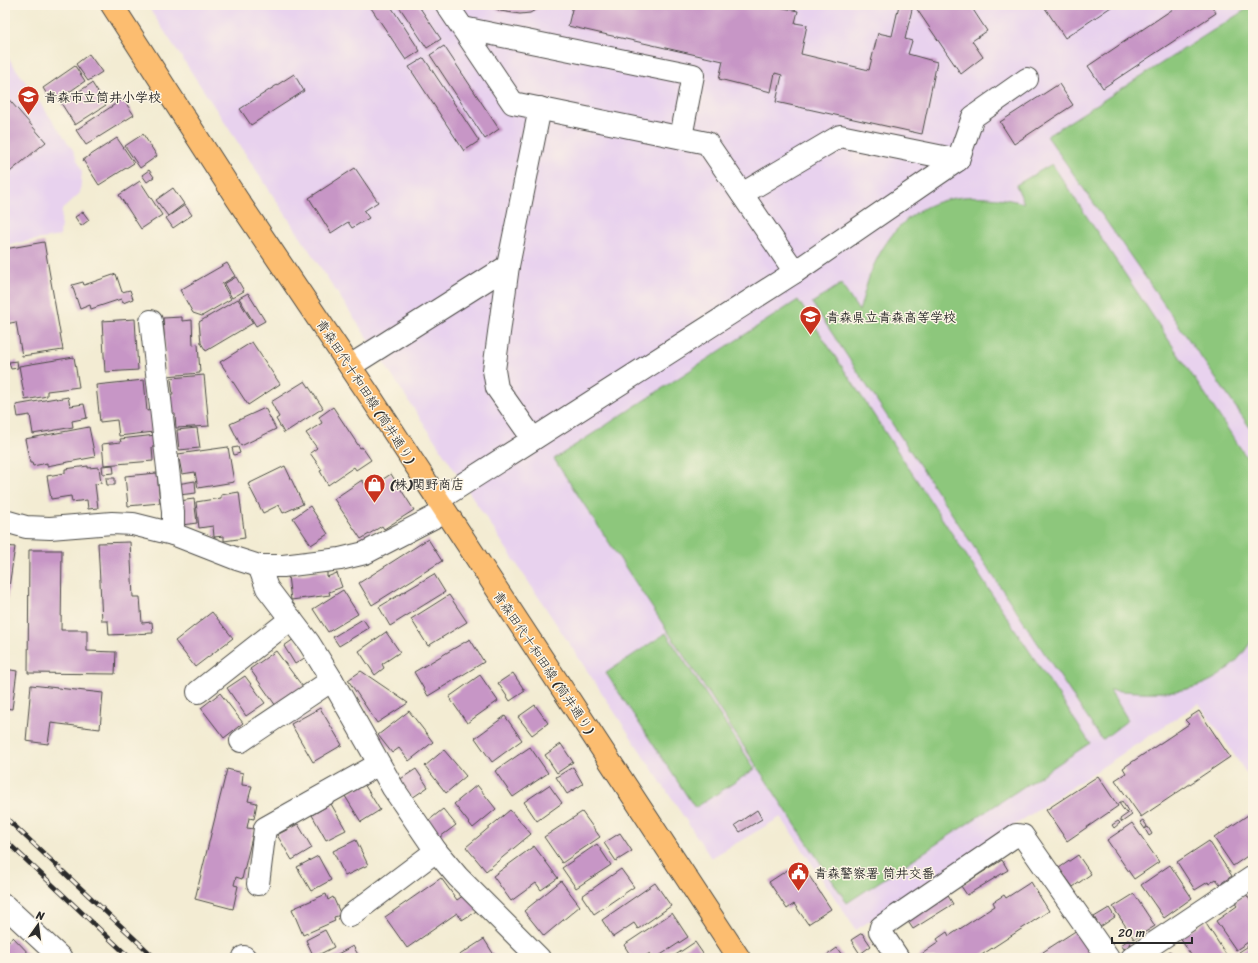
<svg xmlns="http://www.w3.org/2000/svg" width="1258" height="963" font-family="Sriracha,'Klee One',sans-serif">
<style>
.built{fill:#e8d2ee}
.grass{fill:#8dc77b;stroke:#5c7953}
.building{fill:#c796c6}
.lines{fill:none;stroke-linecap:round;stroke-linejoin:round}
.minor-casing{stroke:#494844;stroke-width:24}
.major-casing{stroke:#494844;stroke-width:24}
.minor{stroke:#fff;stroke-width:22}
.major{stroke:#fcbd6f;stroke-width:22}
.rail-casing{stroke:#2b2b2b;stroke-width:4.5}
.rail{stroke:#fcf5e5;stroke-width:3;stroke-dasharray:9;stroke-linecap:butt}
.labels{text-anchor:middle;stroke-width:3;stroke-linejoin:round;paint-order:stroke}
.poi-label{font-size:13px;font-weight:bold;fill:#2b2b2b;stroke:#fcf5e5;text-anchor:start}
.street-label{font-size:13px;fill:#2b2b2b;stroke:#fcf5e5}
</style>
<rect width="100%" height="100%" fill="#fcf5e5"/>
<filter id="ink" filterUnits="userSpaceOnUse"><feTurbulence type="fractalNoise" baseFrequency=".025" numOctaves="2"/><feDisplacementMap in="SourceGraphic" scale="8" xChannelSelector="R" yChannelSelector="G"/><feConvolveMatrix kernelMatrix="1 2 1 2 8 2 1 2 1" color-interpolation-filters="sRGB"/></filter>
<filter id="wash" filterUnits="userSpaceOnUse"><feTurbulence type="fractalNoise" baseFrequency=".012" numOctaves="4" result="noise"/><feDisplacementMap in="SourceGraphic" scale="16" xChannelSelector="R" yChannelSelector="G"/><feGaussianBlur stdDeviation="0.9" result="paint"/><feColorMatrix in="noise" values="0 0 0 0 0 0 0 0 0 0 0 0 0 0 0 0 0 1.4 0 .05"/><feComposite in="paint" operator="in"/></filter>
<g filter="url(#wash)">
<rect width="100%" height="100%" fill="#f3ecd3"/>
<g class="built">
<polygon points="147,5 1253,5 1253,783 1199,703 856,930 781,817 711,858"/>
<polygon points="5,53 73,150 82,171 80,193 62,210 60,236 5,245"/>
</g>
<g class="grass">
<polygon points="1253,5 1253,432 1047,136"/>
<path d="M1052,164L1253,467V638C1219,697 1169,695 1110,690L1128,720L1102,740L812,303L841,284L859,311C864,296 867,279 874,265C905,198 958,187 1024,203L1016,185Z"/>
<polygon points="798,300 1090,743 847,903 554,459"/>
<polygon points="666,633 755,769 695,808 606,673"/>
</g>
<g id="blocks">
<g class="building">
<polygon points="369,5 390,5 420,51 406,60"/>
<polygon points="398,5 418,5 441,39 427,48"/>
<polygon points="490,5 544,5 530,13 520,14 500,11"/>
<polygon points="573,5 712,5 720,7 720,5 770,5 798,11 795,23 807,25 801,54 869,70 878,33 892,36 899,5 913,5 905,39 912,41 908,54 937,62 922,134 776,102 782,75 775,73 771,92 719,79 723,61 568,26"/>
<polygon points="914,5 970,5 987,31 972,41 983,57 961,74"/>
<polygon points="1043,5 1114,5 1065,38"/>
<polygon points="1179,5 1211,5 1216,13 1103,88 1088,66"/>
<polygon points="444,46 499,129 485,139 430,55"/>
<polygon points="89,54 102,72 88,81 76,64"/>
<polygon points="424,58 479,141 464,151 409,67"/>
<polygon points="75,66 85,81 59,99 56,95 50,99 43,88"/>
<polygon points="294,74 304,91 251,125 240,109"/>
<polygon points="92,83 106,105 75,125 61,103"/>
<polygon points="1059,84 1073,105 1014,144 1000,122"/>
<polygon points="5,95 46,142 5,176"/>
<polygon points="123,99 134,115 86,145 76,130"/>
<polygon points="143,134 157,156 140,168 125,146"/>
<polygon points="117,138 134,163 99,185 83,160"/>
<polygon points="355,168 378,202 364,211 369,218 352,228 348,222 331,233 309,198"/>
<polygon points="149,170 154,177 147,182 142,175"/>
<polygon points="140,181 162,215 141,229 119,195"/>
<polygon points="173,188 184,204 168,216 156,200"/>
<polygon points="185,205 192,215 173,228 166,218"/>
<polygon points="83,212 89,220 81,226 75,217"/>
<polygon points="44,242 63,350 22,356 16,322 5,324 5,249"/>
<polygon points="227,263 235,276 222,284 231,299 202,316 193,313 180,290"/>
<polygon points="116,274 122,292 130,290 133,299 123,303 121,299 91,309 90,305 80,309 72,285 83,282 84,285"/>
<polygon points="236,277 244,291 232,298 224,284"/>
<polygon points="248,293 265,321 256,326 239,298"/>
<polygon points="238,299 253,323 206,351 201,343 199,322"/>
<polygon points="182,317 182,321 192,320 193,345 198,344 200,373 167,376 163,318"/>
<polygon points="135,319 138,370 105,372 102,321"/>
<polygon points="252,342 280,384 248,405 220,362"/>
<polygon points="74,357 79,387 47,391 47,396 25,400 19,366"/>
<polygon points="17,361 18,368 11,369 9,362"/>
<polygon points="204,375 209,426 176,428 175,414 171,414 169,395 173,395 171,378"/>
<polygon points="144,380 147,411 152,410 154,432 119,436 117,420 100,422 96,385"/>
<polygon points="305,381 323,408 284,433 276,419 279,417 271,402"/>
<polygon points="68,397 70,406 84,404 87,418 72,421 73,427 33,434 30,415 18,417 16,405 56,398 57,399"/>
<polygon points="333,407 360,448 362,447 371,460 356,470 354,467 328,485 320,471 322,470 310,453 317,448 306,433 322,423 319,417"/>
<polygon points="265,408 276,429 241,446 230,424"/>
<polygon points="89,427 95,457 47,466 47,463 33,466 32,463 30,463 25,439"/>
<polygon points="197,428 200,448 179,450 177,430"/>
<polygon points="156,435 158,447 152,447 153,461 104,465 102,444 121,442 120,439"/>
<polygon points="228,447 234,482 198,488 195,472 182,474 178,454"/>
<polygon points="238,447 240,453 234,455 232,448"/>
<polygon points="113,465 114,473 103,474 102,466"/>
<polygon points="88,466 88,468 99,467 101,483 95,484 98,508 88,509 87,500 72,502 71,496 51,499 47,476 65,473 65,469"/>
<polygon points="285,466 303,504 283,513 279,505 263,513 248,484"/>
<polygon points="157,473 160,503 128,506 125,476"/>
<polygon points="391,474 414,510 384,529 382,526 361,539 334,499 362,480 368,489"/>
<polygon points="106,478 115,478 115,485 107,485"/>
<polygon points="195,481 196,493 179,495 177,484"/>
<polygon points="239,492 245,538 224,541 224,536 214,537 213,526 199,528 196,502 221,498 221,495"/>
<polygon points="194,499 197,523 182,525 179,501"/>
<polygon points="310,506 328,534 311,545 293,518"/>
<polygon points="428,539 442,561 372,605 359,583"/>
<polygon points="130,542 133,597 140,597 142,623 152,622 153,633 109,635 108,621 102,621 98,543"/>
<polygon points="5,546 15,547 6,607 5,607"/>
<polygon points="29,550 62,550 61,630 87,630 87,651 116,652 115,674 28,673"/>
<polygon points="327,571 327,577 337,573 342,587 329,592 330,595 291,600 288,576"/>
<polygon points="434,574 445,592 390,626 379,607"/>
<polygon points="343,590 358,614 328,632 313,609"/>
<polygon points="449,595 467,622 428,646 411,619"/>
<polygon points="212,612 233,638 195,667 175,641"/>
<polygon points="363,619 369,628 339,646 333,637"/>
<polygon points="386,632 400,652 382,664 384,668 375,675 359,651"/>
<polygon points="294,639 306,657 295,664 284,646"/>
<polygon points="470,639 484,662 428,696 414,672"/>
<polygon points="276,651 303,687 276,706 250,669"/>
<polygon points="5,669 17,671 12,709 5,708"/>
<polygon points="361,671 408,703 377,723 348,680"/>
<polygon points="513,673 525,691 510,701 498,683"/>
<polygon points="480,675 498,701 467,723 449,697"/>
<polygon points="245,676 265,703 246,716 227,688"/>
<polygon points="31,685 103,693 100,729 51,723 48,744 26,741"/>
<polygon points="220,693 243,723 224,738 201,708"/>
<polygon points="535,705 548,723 532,735 518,717"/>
<polygon points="320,708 342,745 313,762 291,724"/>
<polygon points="409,711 433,742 409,761 399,748 392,753 378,735"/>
<polygon points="1199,711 1230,757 1141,817 1115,780 1126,773 1123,768 1189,724 1185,720"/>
<polygon points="505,716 522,740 492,762 475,738"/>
<polygon points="561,744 573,762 557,773 545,755"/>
<polygon points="530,747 548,773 513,797 495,771"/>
<polygon points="444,750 466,776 446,793 425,766"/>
<polygon points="573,767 583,784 567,794 556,777"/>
<polygon points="227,769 243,773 242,785 252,786 248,801 257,803 254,819 249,818 247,828 254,829 242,879 236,877 234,885 238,886 233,909 195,899"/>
<polygon points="416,769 428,787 412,798 399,780"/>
<polygon points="1098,776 1118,806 1067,841 1046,810"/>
<polygon points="364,784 380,810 361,822 345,796"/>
<polygon points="477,785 496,809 473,828 454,804"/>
<polygon points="549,785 562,803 537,821 524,802"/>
<polygon points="1122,801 1128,811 1126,813 1119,803"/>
<polygon points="331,804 346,830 326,840 312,815"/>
<polygon points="443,809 456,825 440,837 428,821"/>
<polygon points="510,810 531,834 486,871 466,847"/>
<polygon points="757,810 762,819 740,832 735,825"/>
<polygon points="582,812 600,837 562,863 544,837"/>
<polygon points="1130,812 1132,815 1122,822 1120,819"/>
<polygon points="1248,815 1253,822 1253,852 1233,866 1214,838"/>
<polygon points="1143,820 1147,826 1145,829 1140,822"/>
<polygon points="1118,821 1120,823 1114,828 1112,825"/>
<polygon points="1132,823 1159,862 1134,879 1107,840"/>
<polygon points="298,824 312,848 292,860 277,835"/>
<polygon points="1148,827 1152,834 1149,836 1145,829"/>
<polygon points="620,833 632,851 616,861 604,843"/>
<polygon points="356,840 368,865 345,876 333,851"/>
<polygon points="1209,841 1232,876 1220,884 1216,879 1209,884 1208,882 1195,890 1177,862"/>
<polygon points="597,844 611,865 576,888 562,868"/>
<polygon points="534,846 558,878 541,890 536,883 511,901 493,876"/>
<polygon points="1078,855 1091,874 1073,887 1059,868"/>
<polygon points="318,856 331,880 311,891 297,867"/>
<polygon points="1002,860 1008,870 967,895 961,886"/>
<polygon points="800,862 831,909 808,924 794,904 787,909 769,882"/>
<polygon points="1170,865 1192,898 1164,918 1141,885"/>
<polygon points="621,869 634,887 594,914 582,896"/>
<polygon points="441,878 457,900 467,893 478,910 462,920 457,913 407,948 385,917"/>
<polygon points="561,881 580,906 544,936 524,911"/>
<polygon points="1031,882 1049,911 977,958 916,958 939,942 937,939 947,932 949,936 995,906 993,902 1004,895 1006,898"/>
<polygon points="655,883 671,906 638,929 634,923 613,937 602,920"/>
<polygon points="326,894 328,900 333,897 341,915 334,917 335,921 303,935 292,909"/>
<polygon points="947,894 953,904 913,929 907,920"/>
<polygon points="1134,894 1155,926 1134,939 1113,907"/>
<polygon points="1246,894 1253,905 1253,939 1236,950 1216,921 1237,906 1234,902"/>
<polygon points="1109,908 1115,917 1100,927 1094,917"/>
<polygon points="672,913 688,937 656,958 653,958 650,953 642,958 632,958 624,945"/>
<polygon points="1205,922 1227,956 1224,958 1193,958 1180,938"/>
<polygon points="325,930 334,947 314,957 306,940"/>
<polygon points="1077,930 1095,957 1047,958 1043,952"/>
<polygon points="862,933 871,946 860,954 851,940"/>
<polygon points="13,937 33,958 5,958 5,944"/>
<polygon points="484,939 496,958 455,958"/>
<polygon points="1128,940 1131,944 1124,949 1121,945"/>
<polygon points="695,942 706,958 671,958"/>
<polygon points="1253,943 1253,958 1243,958 1239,952"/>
<polygon points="353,946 360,958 330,958"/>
<polygon points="837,948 844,958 823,958"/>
<polygon points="1170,951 1175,958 1160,958"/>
<polygon points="1042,953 1045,958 1034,958"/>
</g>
</g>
</g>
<g filter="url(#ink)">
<use href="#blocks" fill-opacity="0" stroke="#494844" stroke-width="1"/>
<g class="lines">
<defs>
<g id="minor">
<polyline points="447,5 513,103 707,143 795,272"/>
<polyline points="463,28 693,75 681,137"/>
<polyline points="742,194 840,136 958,160"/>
<polyline points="151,321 173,512 173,534"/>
<polyline points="350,366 508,266"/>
<polyline points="533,439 497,388 494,370 508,266 540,108"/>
<polyline points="438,500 795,272 958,160 973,117 1027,79"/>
<polyline points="5,521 26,527 50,528 112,523 133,524 173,534 237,559 259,566 283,566 340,559 365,553 444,512"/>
<polyline points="259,566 267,588 309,643 332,680 393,788 436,851 458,877 539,958"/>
<polyline points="198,692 291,619"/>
<polyline points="241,741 332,680"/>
<polyline points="258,884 265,828 379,764"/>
<polyline points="5,906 61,958"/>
<polyline points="350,916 436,851"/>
<polyline points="244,957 245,958"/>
<polyline points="898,958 880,931 881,927 1016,835 1023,836 1108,958"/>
<polyline points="1132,958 1253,877"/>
</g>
<polyline id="major" points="112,5 237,199 368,393 739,958"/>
</defs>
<use href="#minor" class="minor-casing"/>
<use href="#major" class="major-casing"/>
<use href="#minor" class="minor"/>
<use href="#major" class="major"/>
<defs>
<g id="rail">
<polyline points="5,817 155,958"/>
<polyline points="5,840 130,958"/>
</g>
</defs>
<use href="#rail" class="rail-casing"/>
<use href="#rail" class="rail"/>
</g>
</g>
<defs>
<symbol id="school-pin" viewBox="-11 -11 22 30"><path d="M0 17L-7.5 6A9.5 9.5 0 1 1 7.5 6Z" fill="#c8321e" stroke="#fcf5e5"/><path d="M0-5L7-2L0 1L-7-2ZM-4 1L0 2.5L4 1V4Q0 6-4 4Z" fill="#fff"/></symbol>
<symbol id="shop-pin" viewBox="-11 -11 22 30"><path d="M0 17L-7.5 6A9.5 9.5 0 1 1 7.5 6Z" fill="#c8321e" stroke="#fcf5e5"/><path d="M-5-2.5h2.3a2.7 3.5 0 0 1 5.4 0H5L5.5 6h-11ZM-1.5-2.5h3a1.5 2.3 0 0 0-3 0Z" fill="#fff"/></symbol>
<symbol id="civic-pin" viewBox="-11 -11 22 30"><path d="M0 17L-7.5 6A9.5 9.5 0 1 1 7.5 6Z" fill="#c8321e" stroke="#fcf5e5"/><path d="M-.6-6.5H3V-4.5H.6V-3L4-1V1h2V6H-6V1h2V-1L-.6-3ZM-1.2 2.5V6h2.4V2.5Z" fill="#fff"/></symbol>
</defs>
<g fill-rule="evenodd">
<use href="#school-pin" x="16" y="84" width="25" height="34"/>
<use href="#school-pin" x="798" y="304" width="25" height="34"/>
<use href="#shop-pin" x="362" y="472" width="25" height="34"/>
<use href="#civic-pin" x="786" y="860" width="25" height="34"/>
</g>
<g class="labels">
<g class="poi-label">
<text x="44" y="102">青森市立筒井小学校</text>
<text x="826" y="322">青森県立青森高等学校</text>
<text x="390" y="489">(株)関野商店</text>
<text x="814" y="878">青森警察署 筒井交番</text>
</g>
<g class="street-label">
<text transform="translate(366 391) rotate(57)" y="5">青森田代十和田線 (筒井通り)</text>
<text transform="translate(544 662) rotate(56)" y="5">青森田代十和田線 (筒井通り)</text>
</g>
</g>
<rect width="1258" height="963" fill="none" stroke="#fcf5e5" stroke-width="20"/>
<g transform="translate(38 925) rotate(14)" stroke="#fcf5e5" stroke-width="3" paint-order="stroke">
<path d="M0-3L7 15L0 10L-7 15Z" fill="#2b2b2b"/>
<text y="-6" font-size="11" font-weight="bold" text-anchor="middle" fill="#2b2b2b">N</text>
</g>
<path d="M1112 937v6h80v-6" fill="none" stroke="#2b2b2b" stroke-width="2"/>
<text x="1118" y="937" font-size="12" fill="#2b2b2b" stroke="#fcf5e5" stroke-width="3" paint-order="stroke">20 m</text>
</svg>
